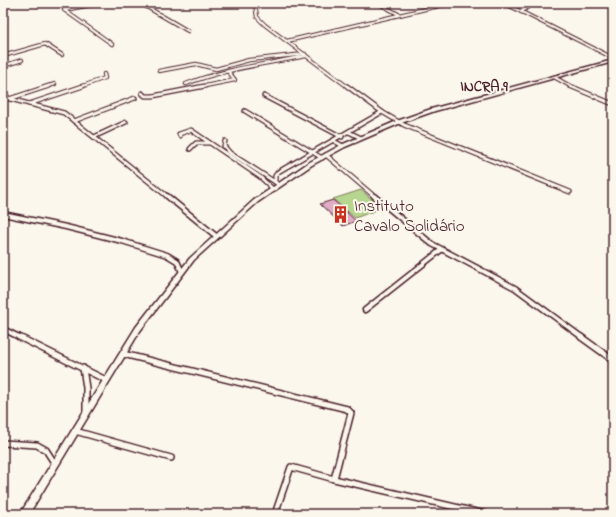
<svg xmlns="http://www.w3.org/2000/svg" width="616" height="517" font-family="'Indie Flower',sans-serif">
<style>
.green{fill:#b6d68f;stroke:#807a5d}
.building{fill:#e1adc6;stroke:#4a1f2b}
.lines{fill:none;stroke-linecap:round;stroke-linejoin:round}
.street-far3-casing{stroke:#4a1f2b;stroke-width:4.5}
.street-far2-casing{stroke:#4a1f2b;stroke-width:5.5}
.street-far1-casing{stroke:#4a1f2b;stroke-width:7}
.street-casing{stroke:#4a1f2b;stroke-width:8}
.secondary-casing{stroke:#4a1f2b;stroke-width:3}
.street-far3{stroke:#fbf7ec;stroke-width:2.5}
.street-far2{stroke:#fbf7ec;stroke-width:3}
.street-far1{stroke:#fbf7ec;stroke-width:4}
.street{stroke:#fbf7ec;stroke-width:5}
.secondary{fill:#fbf7ec;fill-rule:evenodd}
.labels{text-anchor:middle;stroke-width:4;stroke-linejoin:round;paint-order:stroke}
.far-neighbourhood-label{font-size:15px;font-weight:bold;fill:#4a1f2b;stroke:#fbf7ec}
.poi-label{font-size:17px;fill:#4a1f2b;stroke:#fbf7ec;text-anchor:start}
</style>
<rect width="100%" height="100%" fill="#fbf7ec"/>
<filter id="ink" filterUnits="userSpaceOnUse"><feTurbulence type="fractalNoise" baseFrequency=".025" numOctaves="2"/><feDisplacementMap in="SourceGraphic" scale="8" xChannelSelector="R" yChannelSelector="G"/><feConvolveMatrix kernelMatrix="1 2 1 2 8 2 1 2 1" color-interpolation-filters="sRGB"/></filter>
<g filter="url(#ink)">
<polygon class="green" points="361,190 382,208 355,218 333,199"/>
<polygon class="building" points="333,200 356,221 343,226 320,204"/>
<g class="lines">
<defs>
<g id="street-far3">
<polyline points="101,3 64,10 112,44"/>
<polyline points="140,3 188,31"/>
<polyline points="255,3 257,17 265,25 348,87"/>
<polyline points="378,3 400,15"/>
<polyline points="427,3 435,7"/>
<polyline points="504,3 613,58"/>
<polyline points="521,12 534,3"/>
<polyline points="287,41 451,3"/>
<polyline points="3,56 45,44 62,55"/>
<polyline points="3,66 22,60"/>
<polyline points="159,71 196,64 216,69 249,60 305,54"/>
<polyline points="554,77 572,87"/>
<path d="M186,84C224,69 266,64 306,56"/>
<polyline points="46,87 55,84"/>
<polyline points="80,87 105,78 104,74"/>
<polyline points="200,87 235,80 228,71"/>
</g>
<g id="street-far2">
<polyline points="347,86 382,112 404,125 570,192"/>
<polyline points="570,86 613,104"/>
<polyline points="142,93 145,96 153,96 205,86"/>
<polyline points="3,94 10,99 64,113 168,197"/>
<polyline points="264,96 342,137"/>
<polyline points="9,99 49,86"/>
<polyline points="29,104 83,86"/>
<polyline points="245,111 322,158"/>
<polyline points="74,121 135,98"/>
<polyline points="349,132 361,138"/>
<polyline points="180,136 179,134 191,130 260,177 273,189"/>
<polyline points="94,137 126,122"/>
<polyline points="225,141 224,146 230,153 275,182"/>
<polyline points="334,141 343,146"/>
<polyline points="190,149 196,143 209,143"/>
<polyline points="326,155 375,197"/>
<polyline points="279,185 275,182 275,176 278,172 382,112"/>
</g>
<g id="street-far1">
<polyline points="167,196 216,236"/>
<polyline points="374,196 432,244 515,288 583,338"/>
<polyline points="3,214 66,227 122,241 167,255 177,261 182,272"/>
<polyline points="365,310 441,250"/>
<polyline points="3,329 21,338"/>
</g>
<g id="street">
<polyline points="19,337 106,380"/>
<polyline points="581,337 613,360"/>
<polyline points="123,354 347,409 351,413 334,479 485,514"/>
<polyline points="83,368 86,388 86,412"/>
<polyline points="75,431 171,458"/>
<polyline points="3,443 37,445 46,450 55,464"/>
<polyline points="275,514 291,467 334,479"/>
</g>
<polygon id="secondary" points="613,60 613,62 435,111 401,123 345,147 312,165 258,202 194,260 140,331 29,514 20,514 136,327 190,258 254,200 308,163 341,145 397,121 431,109"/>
</defs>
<use href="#street-far3" class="street-far3-casing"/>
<use href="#street-far2" class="street-far2-casing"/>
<use href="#street-far1" class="street-far1-casing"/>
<use href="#street" class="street-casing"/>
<use href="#secondary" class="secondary-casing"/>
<use href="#street-far3" class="street-far3"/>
<use href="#street-far2" class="street-far2"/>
<use href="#street-far1" class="street-far1"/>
<use href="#street" class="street"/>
<use href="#secondary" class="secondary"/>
</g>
</g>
<defs>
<symbol id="building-bare" viewBox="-9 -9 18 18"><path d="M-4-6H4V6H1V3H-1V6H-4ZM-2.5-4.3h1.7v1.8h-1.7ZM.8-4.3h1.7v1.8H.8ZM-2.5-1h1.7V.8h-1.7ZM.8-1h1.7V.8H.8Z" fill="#c8321e" stroke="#fbf7ec" stroke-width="2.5" paint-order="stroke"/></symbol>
</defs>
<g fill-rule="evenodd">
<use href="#building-bare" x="328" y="202" width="25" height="25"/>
</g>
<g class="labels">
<g class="far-neighbourhood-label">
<text x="484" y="91">INCRA 9</text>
</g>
<g class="poi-label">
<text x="354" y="211">Instituto<tspan x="354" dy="20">Cavalo Solidário</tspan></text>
</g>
</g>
<rect width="616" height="517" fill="none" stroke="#fbf7ec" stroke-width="16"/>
<rect x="8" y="8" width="600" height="501" fill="none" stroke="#4a1f2b" stroke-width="1.5" filter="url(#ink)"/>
</svg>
